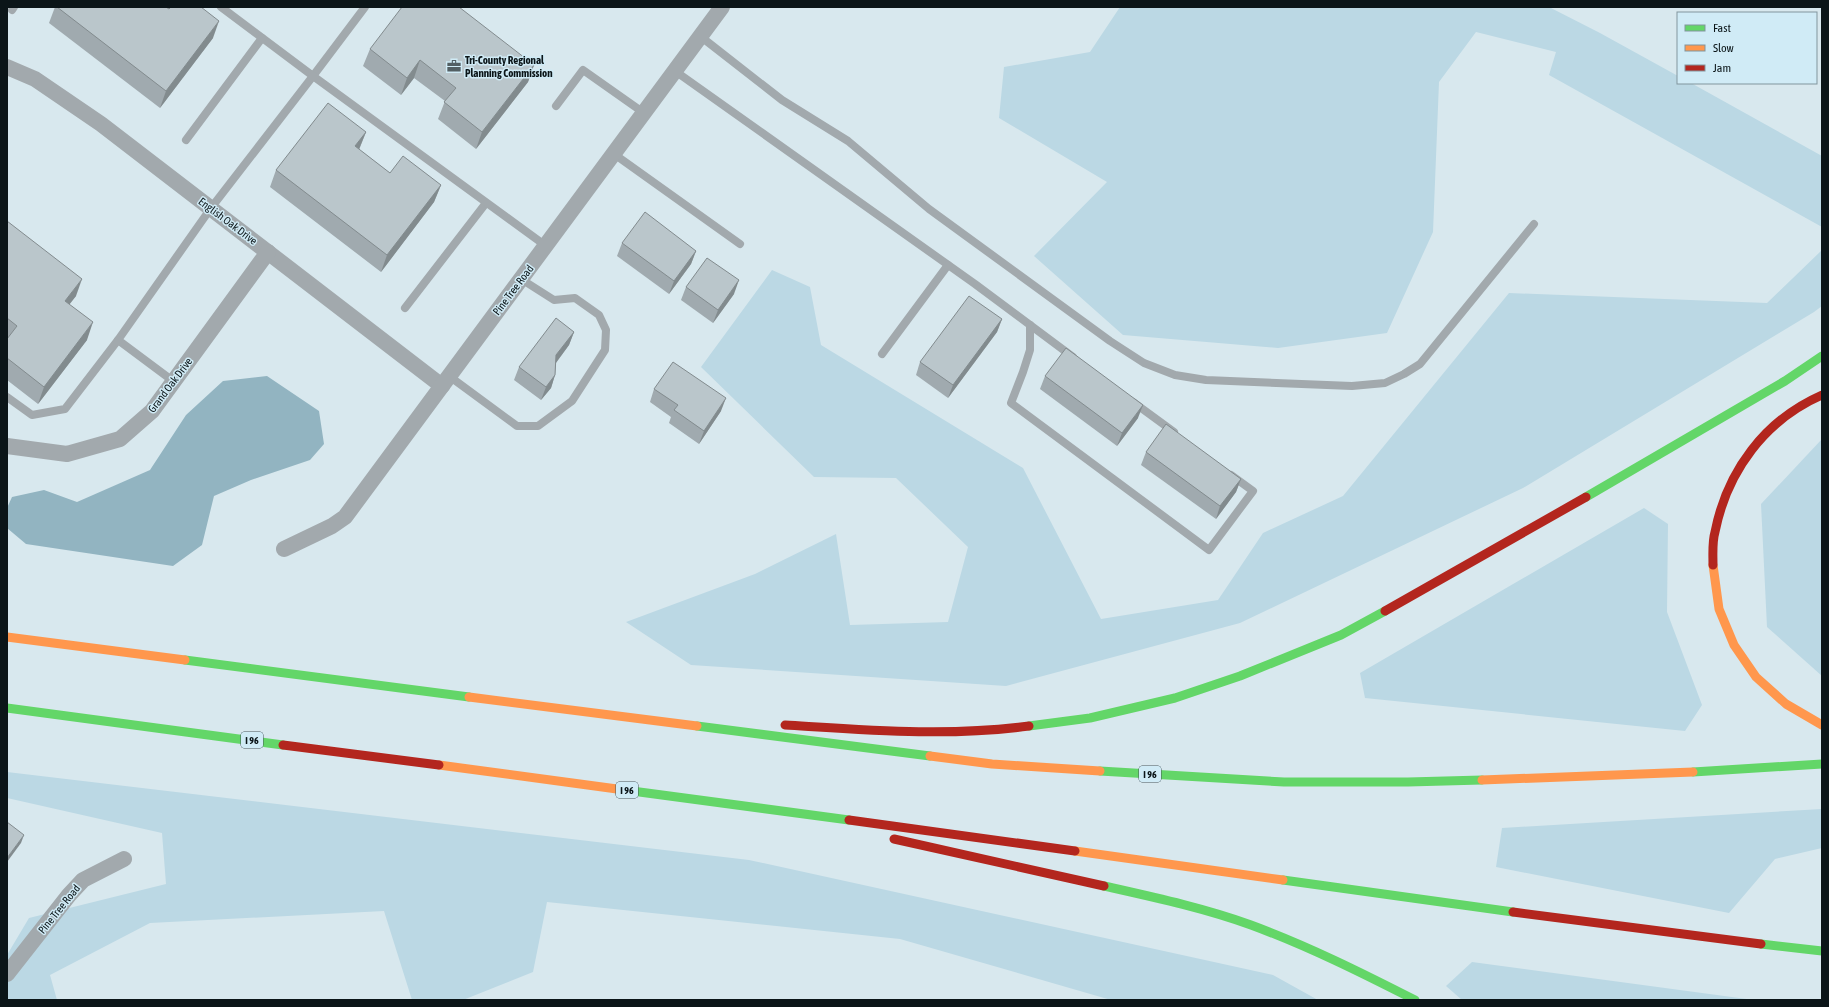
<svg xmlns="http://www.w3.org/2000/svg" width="1829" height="1007" font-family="'Asap Condensed',sans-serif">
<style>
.green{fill:#bbd8e4}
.water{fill:#92b4c1}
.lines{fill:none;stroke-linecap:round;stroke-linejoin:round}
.lane{stroke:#a2a9ad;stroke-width:8}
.street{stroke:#a2a9ad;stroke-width:16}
.fast{stroke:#63d668;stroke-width:9}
.slow{stroke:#ff974d;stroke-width:9}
.jam{stroke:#b3261e;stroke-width:9}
.wall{fill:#a0aaaf}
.shaded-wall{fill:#828b8e}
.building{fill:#bac6cb;stroke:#828b8e}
.labels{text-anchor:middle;stroke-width:3;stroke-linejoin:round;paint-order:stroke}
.shield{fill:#d0ebf6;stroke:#46555b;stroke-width:1}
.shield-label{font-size:10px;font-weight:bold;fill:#0b1518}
.poi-label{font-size:11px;font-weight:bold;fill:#0b1518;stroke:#d0ebf6;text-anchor:start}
.street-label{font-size:11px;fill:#0b1518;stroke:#d0ebf6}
</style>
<rect width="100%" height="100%" fill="#d8e8ee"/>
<g class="green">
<polygon points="1120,7 1549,7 1600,33 1678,76 1678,83 1691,83 1822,156 1822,227 1549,75 1556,52 1476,32 1439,82 1433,232 1387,333 1278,348 1123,335 1034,256 1107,182 999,118 1004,67 1090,52"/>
<polygon points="1822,250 1822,306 1814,312 1523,488 1240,623 1006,686 691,665 626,622 755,574 836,534 850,625 948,622 968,547 896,478 814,477 701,367 772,270 810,287 821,345 1023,468 1101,619 1218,600 1263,533 1343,496 1509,293 1767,303"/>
<polygon points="1822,439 1822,676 1767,627 1761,504"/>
<polygon points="1644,508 1668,524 1667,612 1702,705 1685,731 1365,698 1360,673"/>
<polygon points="7,772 749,860 1273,975 1318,1000 1111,1000 900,939 547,902 533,972 463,1000 412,1000 384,911 150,923 50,975 57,1000 7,1000 7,955 29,918 166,884 162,833 7,798"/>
<polygon points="1822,809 1822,848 1775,859 1729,913 1496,867 1502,828"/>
<polygon points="1472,962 1754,1000 1462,1000 1446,986"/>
</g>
<polygon class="water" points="267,376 319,411 324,444 310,460 251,480 214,496 202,545 173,566 26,544 7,528 7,508 12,497 44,490 77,502 150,470 186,415 223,381"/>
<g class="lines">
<g class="lane">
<polyline points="221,7 313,76 365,7"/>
<polyline points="12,10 14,7"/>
<polyline points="700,36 782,100 848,141 929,209 1110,341 1144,363 1175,375 1206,380 1352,386 1385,383 1404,374 1420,364 1534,224"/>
<polyline points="675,71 975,284 1073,357"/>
<polyline points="556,106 583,70 644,113"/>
<polyline points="186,140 262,38"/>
<polyline points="614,154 740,244"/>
<polyline points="405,308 486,203"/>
<polyline points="1030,325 1030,350 1023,372 1011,403 1209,550 1253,491 1231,475"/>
<polyline points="882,354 948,265"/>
<polyline points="449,376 517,426 538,426 572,401 605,350 606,330 599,315 575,298 554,300 521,279"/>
<polyline points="173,381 118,340 211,208 313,76 546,246"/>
<polyline points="7,397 32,415 65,409 118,340"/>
<polyline points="1133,402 1174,432"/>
</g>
<g class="street">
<polyline points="7,67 35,79 101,124 442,386"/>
<polyline points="7,446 67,454 120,439 152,411 268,252"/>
<polyline points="284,549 332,526 345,517 722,7"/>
<polyline points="7,974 69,895 83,880 124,859"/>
</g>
<g class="fast">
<polyline points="1586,497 1785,381 1822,356"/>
<polyline points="185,660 469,697"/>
<polyline points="7,708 283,745"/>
<polyline points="697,726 930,756"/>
<polyline points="1029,726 1090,718 1175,698 1240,676 1341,635 1385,611"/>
<polyline points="1100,771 1284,782 1408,782 1482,780"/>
<polyline points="1693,772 1822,764"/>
<polyline points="617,789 849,820"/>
<polyline points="1283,880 1513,912"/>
<path d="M1104,886C1153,897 1204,908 1251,925C1308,946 1362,973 1415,1000"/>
<polyline points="1761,944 1822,951"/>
</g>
<g class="slow">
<polyline points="1713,565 1719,609 1734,645 1756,677 1786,704 1822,725"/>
<polyline points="7,637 185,660"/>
<polyline points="469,697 697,726"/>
<polyline points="930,756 992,764 1100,771"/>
<polyline points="439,765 617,789"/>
<polyline points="1482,780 1693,772"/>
<polyline points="1075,851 1283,880"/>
</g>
<g class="jam">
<path d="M1713,565C1713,554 1712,542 1715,532C1727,471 1765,420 1822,395"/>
<polyline points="1385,611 1586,497"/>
<path d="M785,725C866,730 948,737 1029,726"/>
<polyline points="283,745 439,765"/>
<polyline points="849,820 1075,851"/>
<polyline points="894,839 1104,886"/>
<polyline points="1513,912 1761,944"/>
</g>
</g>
<g class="wall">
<polygon points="55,7 166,7 213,38 160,108 49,23"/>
<polygon points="370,49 534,65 528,82 476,149 438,119 445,101 414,78 401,95 363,66"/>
<polygon points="366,132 359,150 390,173 441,185 434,202 381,272 270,187 276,170"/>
<polygon points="7,221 76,296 69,304 87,340 38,404 7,380"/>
<polygon points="622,243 696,251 691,264 669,294 617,256"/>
<polygon points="686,287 734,294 713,323 681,300"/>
<polygon points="1002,319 997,332 948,398 916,375 920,362"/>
<polygon points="574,332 569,345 556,363 555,375 551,388 541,400 514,380 519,367"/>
<polygon points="1045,376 1138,418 1117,446 1040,389"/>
<polygon points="654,389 721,411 699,444 669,423 671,417 650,402"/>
<polygon points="1146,452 1241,479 1236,492 1216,519 1141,465"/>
</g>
<g class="shaded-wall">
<polygon points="219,21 213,38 160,108 166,91"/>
<polygon points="420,60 414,78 401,95 407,78"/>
<polygon points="534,65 528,82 476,149 482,132"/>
<polygon points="366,132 359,149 348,164 355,146"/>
<polygon points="441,185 434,202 381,272 387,255"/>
<polygon points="696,251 691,264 669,294 674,281"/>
<polygon points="82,279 76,296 59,318 65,301"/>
<polygon points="739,280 734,294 713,323 718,310"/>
<polygon points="1002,319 997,332 948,398 953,385"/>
<polygon points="93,322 87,340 38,404 44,387"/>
<polygon points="574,332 569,345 552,368 556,355"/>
<polygon points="555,375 551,388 541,400 546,387"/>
<polygon points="726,398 721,411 699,444 704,431"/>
<polygon points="1143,405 1138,418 1117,446 1122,433"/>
<polygon points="1241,479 1236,492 1216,519 1220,506"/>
<polygon points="24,835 21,843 7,862 7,858"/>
</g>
<g class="building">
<polygon points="57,7 166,7 169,9 171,7 201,7 219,21 166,91"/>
<polygon points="402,7 459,7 534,65 482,132 444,102 456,88 420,60 407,78 370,49"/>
<polygon points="328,103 366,132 355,146 390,173 403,156 441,185 387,255 276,170"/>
<polygon points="645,212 696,251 674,281 622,243"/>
<polygon points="7,221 82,279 65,301 93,322 44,387 7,358 7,339 17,326 7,318"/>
<polygon points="707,258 739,280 718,310 686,287"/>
<polygon points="969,296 1002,319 953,385 920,362"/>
<polygon points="556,318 574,332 556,355 555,375 546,387 519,367"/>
<polygon points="1066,348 1143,405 1122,433 1045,376"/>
<polygon points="673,362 726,398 704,431 674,410 678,405 654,389"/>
<polygon points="1166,424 1241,479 1220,506 1146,452"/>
<polygon points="7,822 24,835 7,858"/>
</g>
<defs>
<symbol id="office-bare" viewBox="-9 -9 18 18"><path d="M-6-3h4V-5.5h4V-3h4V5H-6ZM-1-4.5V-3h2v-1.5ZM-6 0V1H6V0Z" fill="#535f63" stroke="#d0ebf6" stroke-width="2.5" paint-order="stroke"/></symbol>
</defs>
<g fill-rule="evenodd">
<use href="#office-bare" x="444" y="56" width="20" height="20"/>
</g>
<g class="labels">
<g class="shield">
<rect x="241" y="732" width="22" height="16" rx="3"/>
<rect x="1139" y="766" width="22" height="16" rx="3"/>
<rect x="616" y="782" width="22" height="16" rx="3"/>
</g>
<g class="shield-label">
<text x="252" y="744">I 96</text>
<text x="1150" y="778">I 96</text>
<text x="627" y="794">I 96</text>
</g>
<g class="poi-label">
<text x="465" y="64">Tri-County Regional<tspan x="465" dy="13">Planning Commission</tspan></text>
</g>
<g class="street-label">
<text transform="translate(228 221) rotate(37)" y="4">English Oak Drive</text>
<text transform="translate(513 290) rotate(-53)" y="4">Pine Tree Road</text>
<text transform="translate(170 385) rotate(-53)" y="4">Grand Oak Drive</text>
<text transform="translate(59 909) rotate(-51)" y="4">Pine Tree Road</text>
</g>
</g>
<rect width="1829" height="1007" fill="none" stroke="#0b1518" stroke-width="16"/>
<rect x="1677" y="12" width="140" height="72" fill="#d0ebf6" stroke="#81959d"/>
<rect x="1685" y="25" width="20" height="6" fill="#63d668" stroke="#81959d"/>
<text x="1713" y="32" font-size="12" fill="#0b1518">Fast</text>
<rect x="1685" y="45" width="20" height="6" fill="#ff974d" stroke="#81959d"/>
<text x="1713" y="52" font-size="12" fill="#0b1518">Slow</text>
<rect x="1685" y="65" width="20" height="6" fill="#b3261e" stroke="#81959d"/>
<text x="1713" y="72" font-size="12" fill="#0b1518">Jam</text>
</svg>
